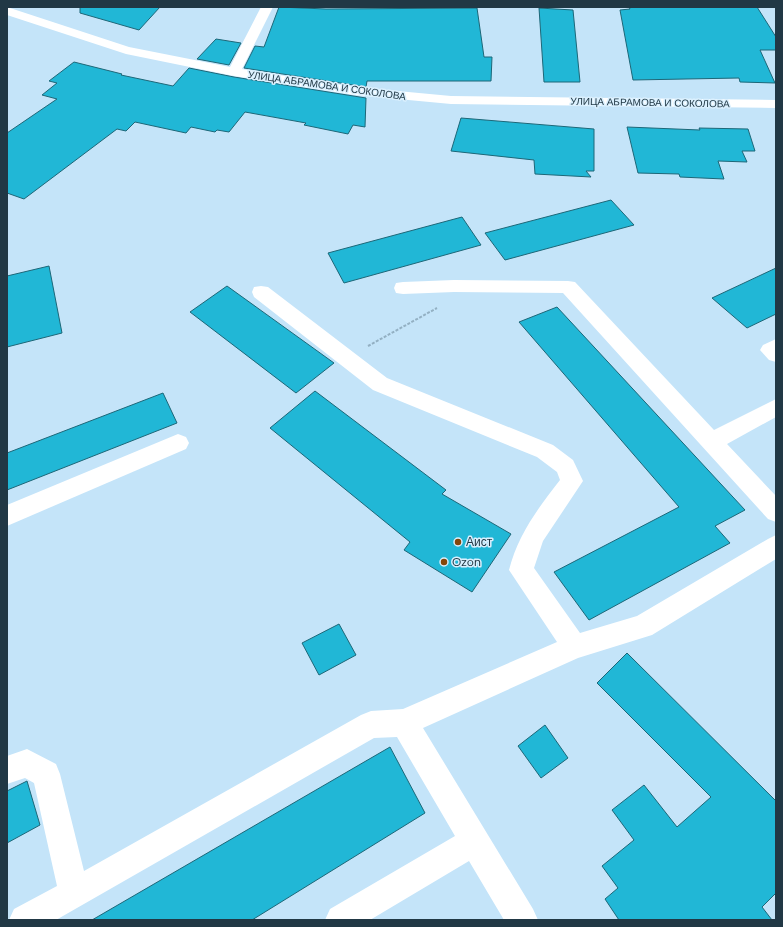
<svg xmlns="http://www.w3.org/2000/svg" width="783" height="927" font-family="'DM Sans',sans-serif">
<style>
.building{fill:#21b7d6;stroke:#1d6778}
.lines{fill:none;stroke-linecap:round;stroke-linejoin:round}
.path{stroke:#93b0c3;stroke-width:2;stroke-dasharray:3 1.5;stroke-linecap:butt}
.minor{fill:#fff;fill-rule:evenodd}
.poi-dot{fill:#85460a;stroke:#daf0fe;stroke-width:1.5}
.labels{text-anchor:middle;stroke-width:3;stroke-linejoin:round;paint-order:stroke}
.far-street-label{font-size:10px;fill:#213845;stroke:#daf0fe}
.poi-label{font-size:12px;fill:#213845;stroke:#daf0fe;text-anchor:start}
</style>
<rect width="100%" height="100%" fill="#c4e4f9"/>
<g class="building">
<polygon points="80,7 160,7 139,30 80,13"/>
<polygon points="279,7 326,9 477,8 484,57 492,57 491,81 367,81 366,87 244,68 255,46 264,47"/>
<polygon points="629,7 757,7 776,37 776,50 760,50 775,83 740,82 739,78 633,80 620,10 630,9"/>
<polygon points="539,8 573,10 580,82 544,82"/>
<polygon points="216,39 241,43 229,65 197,59"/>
<polygon points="74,62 122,74 121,75 173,86 189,68 234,77 366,98 365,127 353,125 348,134 304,125 306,123 245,112 229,132 217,130 215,132 191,127 186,133 135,122 126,131 117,129 24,199 7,193 7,133 57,99 42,95 57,83 49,81"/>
<polygon points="461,118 594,129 594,171 586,171 591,177 535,174 534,160 451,151"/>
<polygon points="627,127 700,130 699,128 748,129 755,151 742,151 747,162 718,161 724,179 680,177 679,174 638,173"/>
<polygon points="611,200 634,225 505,260 485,233"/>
<polygon points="462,217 481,245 344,283 328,253"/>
<polygon points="49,266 62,333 7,347 7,276"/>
<polygon points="776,268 776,314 747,328 712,298"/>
<polygon points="227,286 334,363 296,393 190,312"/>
<polygon points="557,307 745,510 715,526 730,543 589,620 554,572 679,507 519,322"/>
<polygon points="315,391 446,490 442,494 511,534 472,592 404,550 410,542 270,428"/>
<polygon points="163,393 177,423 7,490 7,453"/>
<polygon points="339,624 356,655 319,675 302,643"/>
<polygon points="627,653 776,801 776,893 762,907 772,920 619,920 605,899 618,888 602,866 634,840 612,810 644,785 677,827 711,797 597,683"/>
<polygon points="545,725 568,758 541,778 518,746"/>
<polygon points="390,747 425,813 252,920 92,920"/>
<polygon points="27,781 40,825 7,843 7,791"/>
</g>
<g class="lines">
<polyline class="path" points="368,346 437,308"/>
<g class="minor">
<polygon points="7,7 129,47 230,67 261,7 273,7 242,69 355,87 451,96 776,100 776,108 451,104 355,95 234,76 126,54 7,15"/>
<polygon points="454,280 568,281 575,282 714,430 776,399 776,417 727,444 776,496 776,522 768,519 563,293 454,292 403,294 396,293 394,288 396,283 403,282"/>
<path d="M261,286L268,287L387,378L553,445L573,460L583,481L543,541L534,568L580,633L637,616L768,539L776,535V559L652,635L578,658L423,728L533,909L538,920H504L469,861L370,920H325L330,909L455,836L397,737L374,738L56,920H9L14,909L57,886L34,783L25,778L7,784V756L27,749L56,764L60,774L84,871L361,715L371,711L403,709L557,642L509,570C518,535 538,508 560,480L557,472L537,457L373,390L254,297L252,292L254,287Z"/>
<polygon points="776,339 776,362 769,360 760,350 763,345"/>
<polygon points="178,434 186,437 189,443 186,449 7,526 7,505"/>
</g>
</g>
<g class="poi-dot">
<circle cx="458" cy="542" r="4"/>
<circle cx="444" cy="562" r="4"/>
</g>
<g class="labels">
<g class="far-street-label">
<text transform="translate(327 85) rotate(8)" y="4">УЛИЦА АБРАМОВА И СОКОЛОВА</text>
<text transform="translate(650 102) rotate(1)" y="4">УЛИЦА АБРАМОВА И СОКОЛОВА</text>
</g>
<g class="poi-label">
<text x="466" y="546">Аист</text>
<text x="452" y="566">Ozon</text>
</g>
</g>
<rect width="783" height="927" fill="none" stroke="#213845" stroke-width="16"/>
</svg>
